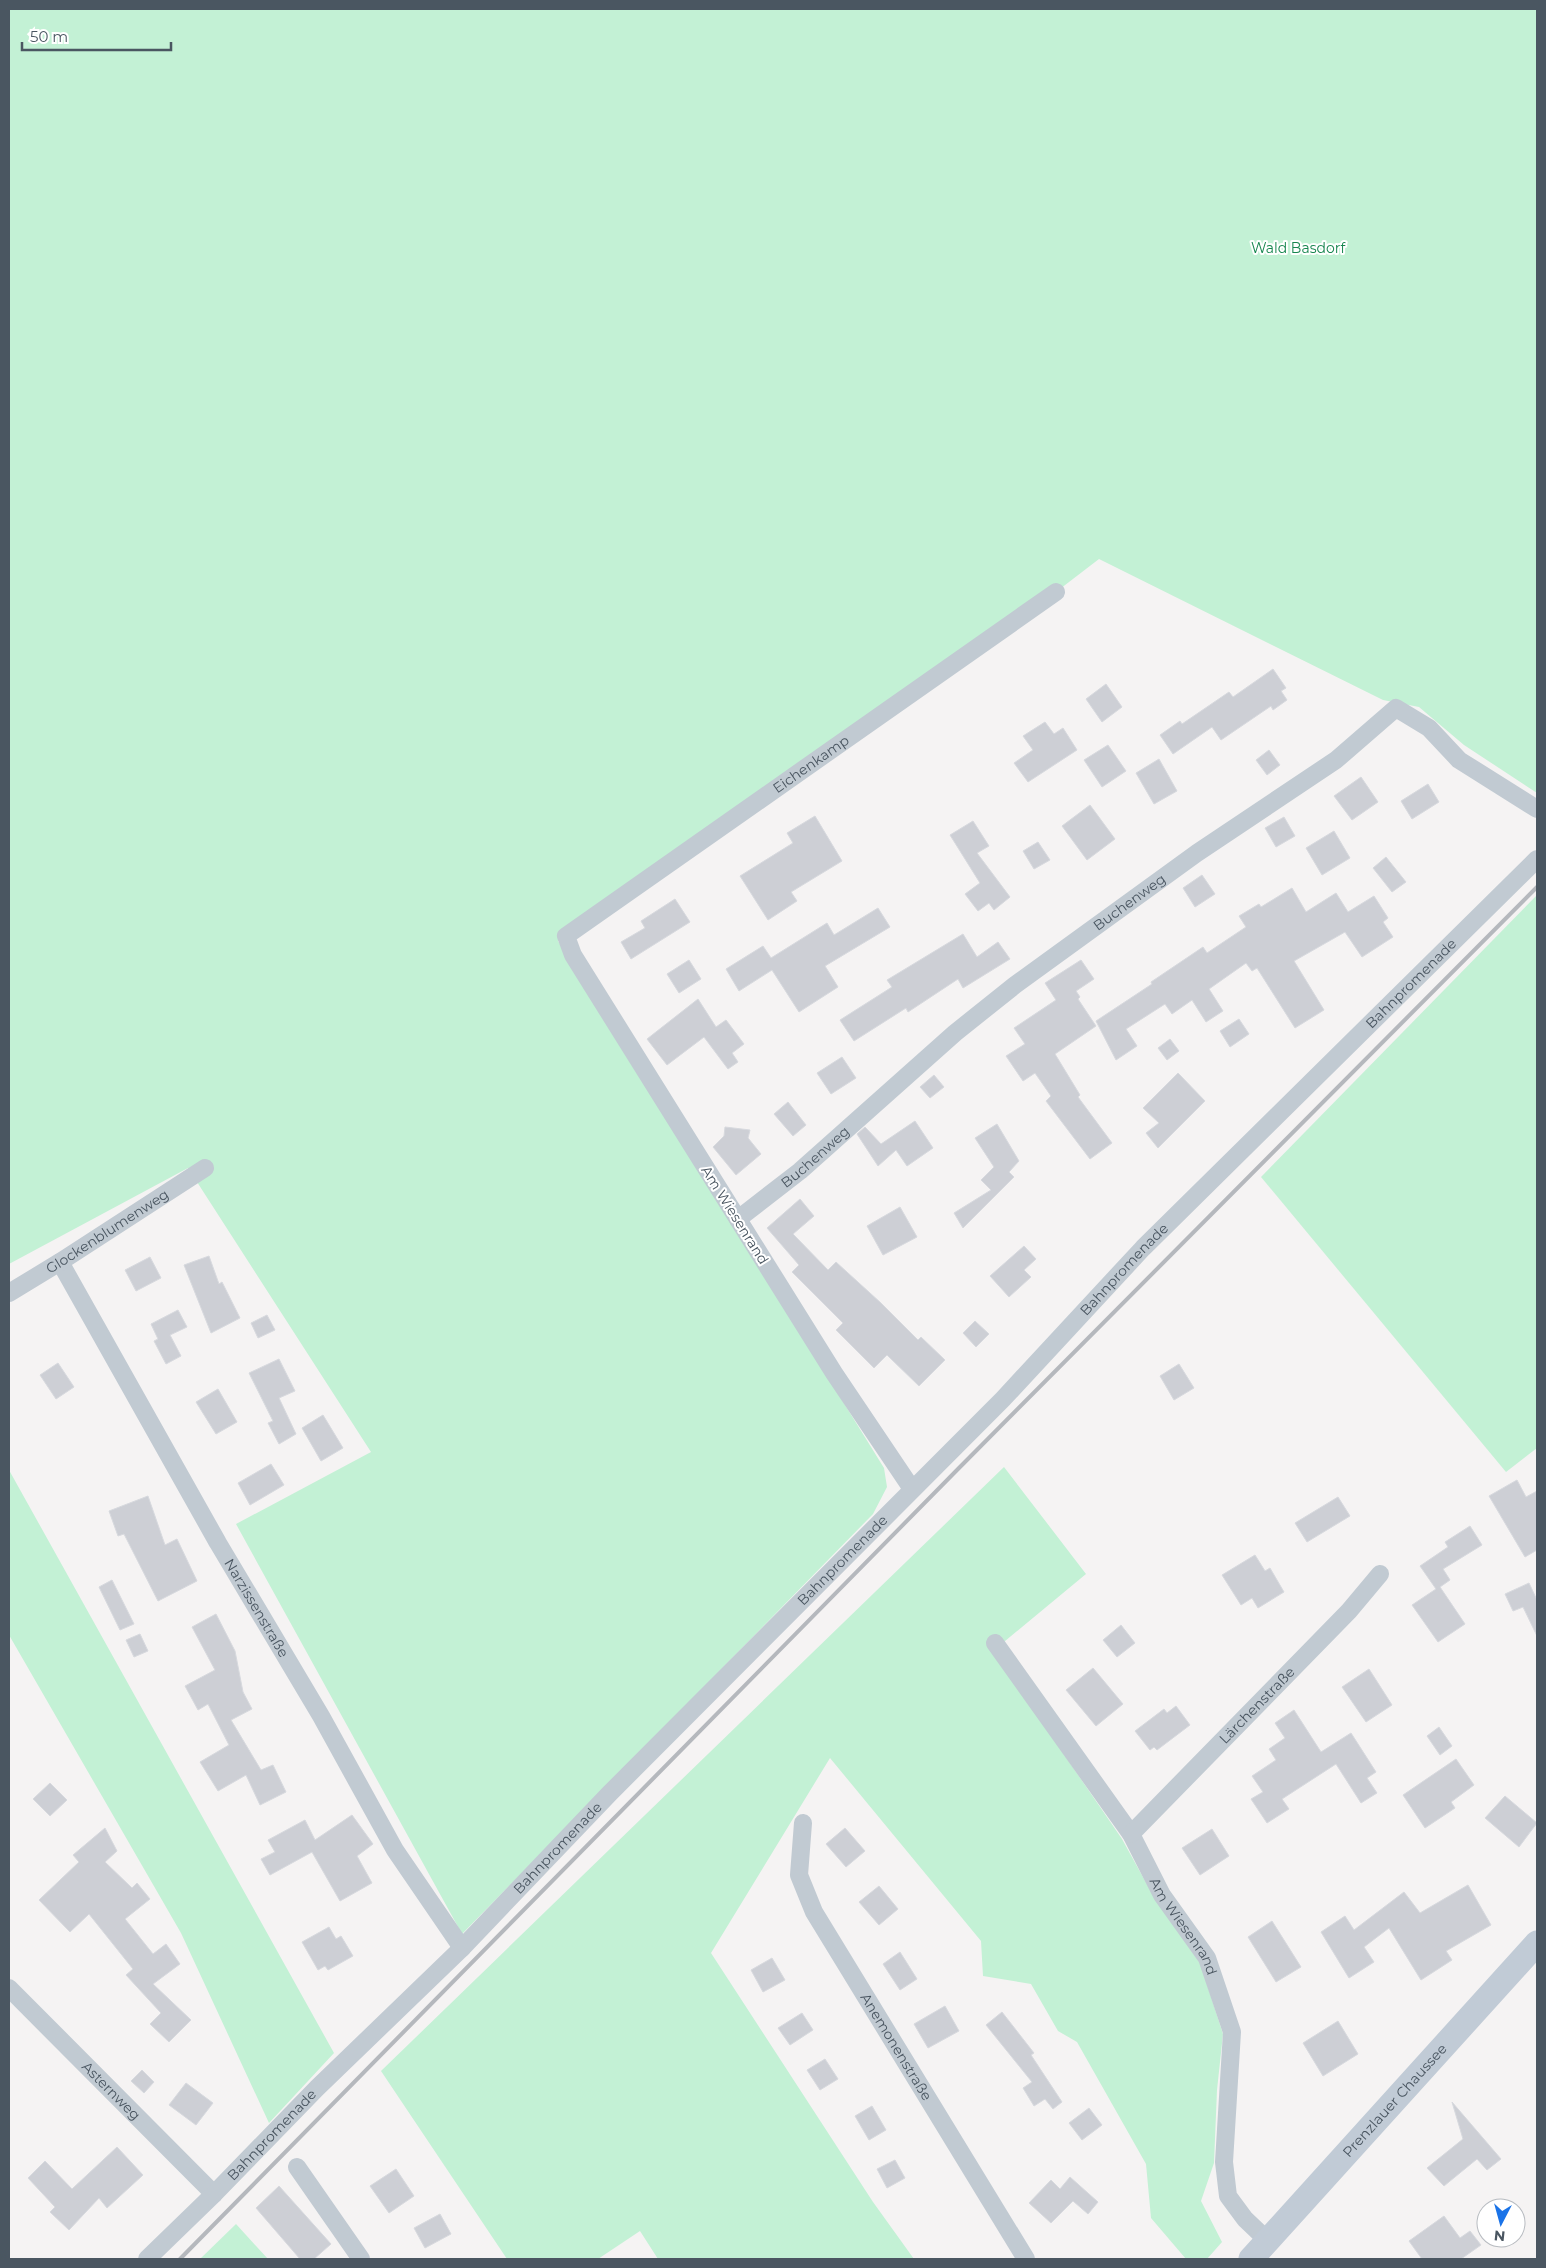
<svg xmlns="http://www.w3.org/2000/svg" width="1546" height="2268" font-family="Montserrat,sans-serif">
<style>
.green{fill:#c3f1d5}
.building{fill:#cdcfd5;stroke:#d7d9de}
.lines{fill:none;stroke-linecap:round;stroke-linejoin:round}
.minor{stroke:#c1cad2;stroke-width:18}
.secondary{stroke:#c1cbd6;stroke-width:25}
.rail{stroke:#b5b8bd;stroke-width:4}
.labels{text-anchor:middle;stroke-width:4;stroke-linejoin:round;paint-order:stroke}
.park-label{font-size:14px;fill:#17864f;stroke:#fff}
.street-label{font-size:14px;fill:#4a5661;stroke:#fff}
</style>
<rect width="100%" height="100%" fill="#f5f3f3"/>
<g class="green">
<polygon points="9,9 1537,9 1537,793 1464,745 1419,707 1383,700 1099,559 1056,592 558,941 884,1468 887,1487 873,1514 462,1934 236,1524 371,1452 188,1168 9,1264"/>
<polygon points="1537,895 1537,1448 1506,1472 1261,1177"/>
<polygon points="1004,1467 1086,1574 993,1651 1122,1839 1155,1899 1200,1963 1223,2034 1217,2090 1214,2163 1201,2201 1222,2242 1207,2259 1186,2259 1151,2218 1146,2164 1077,2042 1058,2031 1031,1984 983,1976 981,1941 830,1758 711,1953 873,2202 914,2259 658,2259 640,2231 598,2259 507,2259 381,2071"/>
<polygon points="9,1470 334,2053 269,2123 181,1933 9,1635"/>
<polygon points="236,2224 268,2259 200,2259"/>
</g>
<g class="building">
<polygon points="1273,669 1286,688 1281,691 1287,700 1273,710 1271,706 1221,740 1212,727 1173,754 1160,735 1180,721 1182,724 1229,692 1233,697"/>
<polygon points="1106,684 1122,707 1102,722 1086,699"/>
<polygon points="1045,722 1054,734 1063,728 1077,750 1028,782 1014,763 1033,750 1023,736"/>
<polygon points="1108,745 1126,771 1102,787 1084,760"/>
<polygon points="1269,750 1280,765 1267,775 1256,760"/>
<polygon points="1159,759 1177,791 1154,804 1136,773"/>
<polygon points="1361,777 1378,802 1352,820 1334,796"/>
<polygon points="1428,784 1439,802 1412,819 1401,801"/>
<polygon points="1090,805 1115,839 1087,860 1062,826"/>
<polygon points="815,816 842,861 791,892 797,901 768,920 740,876 793,843 787,833"/>
<polygon points="1284,817 1295,836 1276,847 1265,828"/>
<polygon points="973,821 989,846 977,853 1010,897 994,910 989,903 978,911 965,894 980,883 950,835"/>
<polygon points="1334,831 1350,858 1322,875 1306,848"/>
<polygon points="1038,842 1050,860 1034,869 1023,851"/>
<polygon points="1386,857 1406,882 1392,892 1373,868"/>
<polygon points="1202,875 1215,894 1195,907 1183,888"/>
<polygon points="1292,888 1306,912 1336,893 1348,912 1374,896 1388,918 1383,922 1393,937 1362,957 1345,932 1294,961 1324,1010 1295,1028 1257,968 1252,971 1246,963 1209,989 1223,1011 1206,1022 1192,1000 1172,1014 1165,1004 1126,1029 1137,1046 1116,1060 1096,1021 1152,984 1151,982 1203,947 1207,953 1246,927 1239,916 1259,904 1261,907"/>
<polygon points="675,899 690,922 631,959 621,942 645,928 641,921"/>
<polygon points="878,908 890,927 825,966 838,987 799,1012 772,970 739,991 726,969 763,946 771,958 827,923 834,935"/>
<polygon points="963,934 977,957 998,942 1010,959 963,988 958,979 908,1012 906,1008 854,1041 840,1020 892,987 887,980"/>
<polygon points="689,960 701,979 679,993 667,974"/>
<polygon points="1081,960 1094,979 1076,991 1080,997 1078,999 1096,1026 1055,1054 1080,1095 1078,1097 1112,1143 1090,1159 1046,1101 1051,1096 1035,1073 1023,1081 1006,1056 1025,1044 1014,1028 1056,1000 1045,983"/>
<polygon points="698,999 716,1027 726,1020 744,1044 732,1053 738,1062 728,1069 704,1037 667,1065 647,1039"/>
<polygon points="1239,1019 1249,1034 1230,1047 1220,1031"/>
<polygon points="1170,1039 1179,1051 1167,1060 1158,1048"/>
<polygon points="842,1057 856,1078 831,1094 817,1073"/>
<polygon points="1178,1073 1205,1101 1158,1148 1146,1133 1159,1123 1143,1108"/>
<polygon points="934,1075 944,1087 930,1098 920,1087"/>
<polygon points="788,1102 806,1125 793,1136 774,1114"/>
<polygon points="915,1121 933,1148 907,1166 896,1150 878,1166 857,1134 865,1127 881,1144"/>
<polygon points="997,1124 1019,1161 1009,1172 1014,1177 963,1228 954,1213 991,1190 981,1180 994,1167 975,1138"/>
<polygon points="725,1127 750,1130 748,1138 761,1154 736,1175 713,1147 724,1136"/>
<polygon points="800,1199 814,1216 793,1234 828,1270 836,1262 881,1303 918,1340 921,1337 945,1360 919,1386 887,1355 874,1368 836,1330 843,1323 792,1272 799,1265 767,1228"/>
<polygon points="900,1207 917,1237 883,1255 867,1226"/>
<polygon points="1024,1246 1036,1259 1024,1270 1031,1277 1009,1297 990,1276"/>
<polygon points="209,1256 219,1284 222,1282 240,1318 211,1333 184,1265"/>
<polygon points="150,1257 161,1278 136,1291 125,1270"/>
<polygon points="178,1310 187,1327 170,1335 181,1356 166,1364 154,1341 158,1339 151,1324"/>
<polygon points="267,1315 275,1330 258,1338 251,1323"/>
<polygon points="975,1321 989,1334 976,1347 963,1333"/>
<polygon points="279,1359 295,1391 279,1398 296,1434 279,1444 268,1423 273,1421 249,1373"/>
<polygon points="58,1363 74,1387 56,1399 40,1375"/>
<polygon points="1179,1364 1194,1388 1174,1400 1160,1376"/>
<polygon points="218,1389 237,1422 216,1434 196,1402"/>
<polygon points="323,1415 343,1448 321,1461 302,1428"/>
<polygon points="271,1464 284,1485 250,1505 238,1483"/>
<polygon points="1517,1480 1526,1497 1537,1491 1537,1550 1525,1557 1489,1496"/>
<polygon points="148,1496 165,1545 177,1539 197,1581 158,1601 124,1534 118,1536 109,1511"/>
<polygon points="1338,1497 1350,1516 1307,1542 1295,1523"/>
<polygon points="1470,1526 1482,1545 1443,1569 1450,1580 1440,1587 1465,1624 1438,1642 1412,1605 1436,1589 1420,1566 1448,1547 1445,1542"/>
<polygon points="1255,1555 1265,1571 1270,1568 1284,1592 1258,1608 1252,1598 1241,1605 1222,1575"/>
<polygon points="112,1580 134,1624 120,1630 99,1587"/>
<polygon points="1529,1583 1537,1600 1537,1636 1523,1607 1513,1611 1505,1594"/>
<polygon points="216,1614 235,1651 243,1692 252,1709 231,1720 261,1770 273,1765 286,1792 260,1805 246,1775 218,1791 200,1762 229,1745 208,1704 198,1710 185,1686 215,1670 192,1627"/>
<polygon points="1121,1625 1135,1643 1117,1657 1103,1640"/>
<polygon points="140,1634 148,1651 134,1657 126,1640"/>
<polygon points="1093,1668 1123,1704 1096,1726 1066,1690"/>
<polygon points="1369,1669 1392,1705 1366,1722 1342,1687"/>
<polygon points="1176,1706 1190,1725 1157,1750 1154,1747 1150,1750 1135,1731 1164,1709 1167,1713"/>
<polygon points="1294,1710 1321,1752 1351,1733 1376,1772 1367,1778 1377,1793 1361,1803 1336,1764 1282,1799 1289,1809 1267,1823 1251,1799 1263,1792 1252,1776 1276,1760 1269,1749 1285,1738 1275,1723"/>
<polygon points="1439,1727 1452,1746 1440,1755 1427,1736"/>
<polygon points="1456,1759 1474,1785 1451,1802 1455,1808 1425,1828 1403,1795"/>
<polygon points="50,1783 67,1800 50,1816 33,1799"/>
<polygon points="1505,1796 1537,1823 1519,1847 1485,1818"/>
<polygon points="352,1815 373,1844 357,1856 372,1883 340,1901 312,1852 270,1875 261,1859 275,1852 268,1840 305,1820 315,1840"/>
<polygon points="105,1828 117,1851 105,1862 132,1888 137,1883 150,1899 125,1919 153,1954 166,1944 180,1964 153,1984 191,2020 169,2042 150,2024 161,2013 126,1975 133,1969 89,1914 70,1932 39,1900 79,1862 73,1855"/>
<polygon points="845,1828 865,1851 846,1867 826,1844"/>
<polygon points="1212,1829 1229,1856 1200,1875 1182,1848"/>
<polygon points="1468,1885 1491,1925 1446,1951 1452,1960 1421,1980 1389,1928 1364,1947 1374,1962 1349,1978 1321,1932 1345,1916 1354,1930 1404,1892 1420,1913"/>
<polygon points="879,1886 898,1909 879,1925 859,1902"/>
<polygon points="1272,1921 1301,1967 1276,1982 1248,1937"/>
<polygon points="329,1927 336,1939 341,1936 353,1956 328,1970 325,1966 318,1970 302,1942"/>
<polygon points="900,1952 917,1979 900,1990 883,1964"/>
<polygon points="772,1958 785,1980 763,1992 751,1970"/>
<polygon points="945,2006 959,2031 928,2048 914,2024"/>
<polygon points="1002,2012 1034,2053 1031,2055 1062,2102 1053,2109 1045,2099 1034,2106 1023,2088 1032,2082 986,2025"/>
<polygon points="802,2013 813,2030 790,2045 778,2028"/>
<polygon points="1338,2021 1358,2054 1323,2076 1303,2043"/>
<polygon points="825,2059 838,2079 820,2090 807,2070"/>
<polygon points="142,2070 154,2082 144,2093 131,2081"/>
<polygon points="186,2083 213,2103 196,2125 169,2105"/>
<polygon points="1452,2102 1501,2159 1487,2170 1477,2159 1444,2186 1427,2168 1463,2139"/>
<polygon points="872,2106 886,2130 869,2140 855,2116"/>
<polygon points="1089,2108 1102,2125 1082,2140 1069,2123"/>
<polygon points="117,2147 143,2175 107,2208 99,2198 69,2230 50,2212 55,2207 28,2178 45,2161 72,2189"/>
<polygon points="895,2160 905,2178 887,2188 877,2169"/>
<polygon points="396,2169 414,2196 389,2213 370,2186"/>
<polygon points="1070,2177 1098,2202 1088,2214 1073,2201 1051,2223 1029,2203 1051,2180 1060,2189"/>
<polygon points="279,2186 331,2244 314,2259 300,2259 256,2208"/>
<polygon points="440,2214 451,2234 425,2248 414,2228"/>
<polygon points="1444,2216 1460,2238 1470,2231 1481,2245 1461,2259 1422,2259 1409,2241"/>
</g>
<g class="lines">
<g class="minor">
<path id="s1" d="M738,1219L800,1171L955,1033L1015,985L1197,853L1336,760L1396,708L1429,728L1459,760L1537,809"/>
<path id="s2" d="M60,1262L218,1543L321,1716L395,1850L462,1948"/>
<path id="s3" d="M9,1293L60,1262L205,1168"/>
<path id="s4" d="M912,1489L834,1373L573,955L566,936L1056,592"/>
<path id="s5" d="M995,1643L1131,1834L1162,1895L1207,1958L1232,2032L1224,2162L1228,2196L1245,2219L1268,2241"/>
<path id="s6" d="M803,1823L799,1875L814,1912L1026,2259"/>
<path id="s7" d="M1131,1834L1349,1611L1380,1574"/>
<path id="s8" d="M9,1988L214,2194"/>
<polyline points="297,2167 361,2259"/>
<path id="s9" d="M147,2259L214,2194L317,2088L462,1948L610,1793L1003,1399L1143,1248L1537,859"/>
</g>
<path class="secondary" id="s10" d="M1251,2259L1537,1943"/>
<polyline class="rail" points="180,2259 958,1469 1537,887"/>
</g>
<g class="labels">
<g class="park-label">
<text x="1298" y="253">Wald Basdorf</text>
</g>
<g class="street-label">
<text dy="5" stroke="none"><textPath href="#s4" startOffset="952">Eichenkamp</textPath></text>
<text dy="5" stroke="none"><textPath href="#s1" startOffset="504">Buchenweg</textPath></text>
<text dy="5" stroke="none"><textPath href="#s9" startOffset="1796">Bahnpromenade</textPath></text>
<text dy="5" stroke="none"><textPath href="#s1" startOffset="99">Buchenweg</textPath></text>
<text transform="translate(735 1215) rotate(58)" y="5">Am Wiesenrand</text>
<text dy="5" stroke="none"><textPath href="#s3" startOffset="116">Glockenblumenweg</textPath></text>
<text dy="5" stroke="none"><textPath href="#s9" startOffset="1391">Bahnpromenade</textPath></text>
<text dy="5" stroke="none"><textPath href="#s9" startOffset="986">Bahnpromenade</textPath></text>
<text dy="5" stroke="none"><textPath href="#s2" startOffset="398">Narzissenstraße</textPath></text>
<text dy="5" stroke="none"><textPath href="#s7" startOffset="180">Lärchenstraße</textPath></text>
<text dy="5" stroke="none"><textPath href="#s9" startOffset="581">Bahnpromenade</textPath></text>
<text dy="5" stroke="none"><textPath href="#s5" startOffset="341">Am Wiesenrand</textPath></text>
<text dy="5" stroke="none"><textPath href="#s6" startOffset="250">Anemonenstraße</textPath></text>
<text dy="5" stroke="none"><textPath href="#s8" startOffset="145">Asternweg</textPath></text>
<text dy="5" stroke="none"><textPath href="#s10" startOffset="214">Prenzlauer Chaussee</textPath></text>
<text dy="5" stroke="none"><textPath href="#s9" startOffset="176">Bahnpromenade</textPath></text>
</g>
</g>
<rect width="1546" height="2268" fill="none" stroke="#4a5661" stroke-width="20"/>
<g transform="translate(1501 2223) rotate(186)"><circle r="24" fill="#ffffff" stroke="#b7bbc0"/>
<path d="M0-4L9 19L0 12L-9 19Z" fill="#1a73e8"/>
<text y="-8" font-size="14" font-weight="bold" text-anchor="middle" fill="#4a5661">N</text>
</g>
<path d="M22 42v8h149v-8" fill="none" stroke="#4a5661" stroke-width="2.5"/>
<text x="30" y="42" font-size="15" fill="#4a5661" stroke="#ffffff" stroke-width="4" paint-order="stroke">50 m</text>
</svg>
